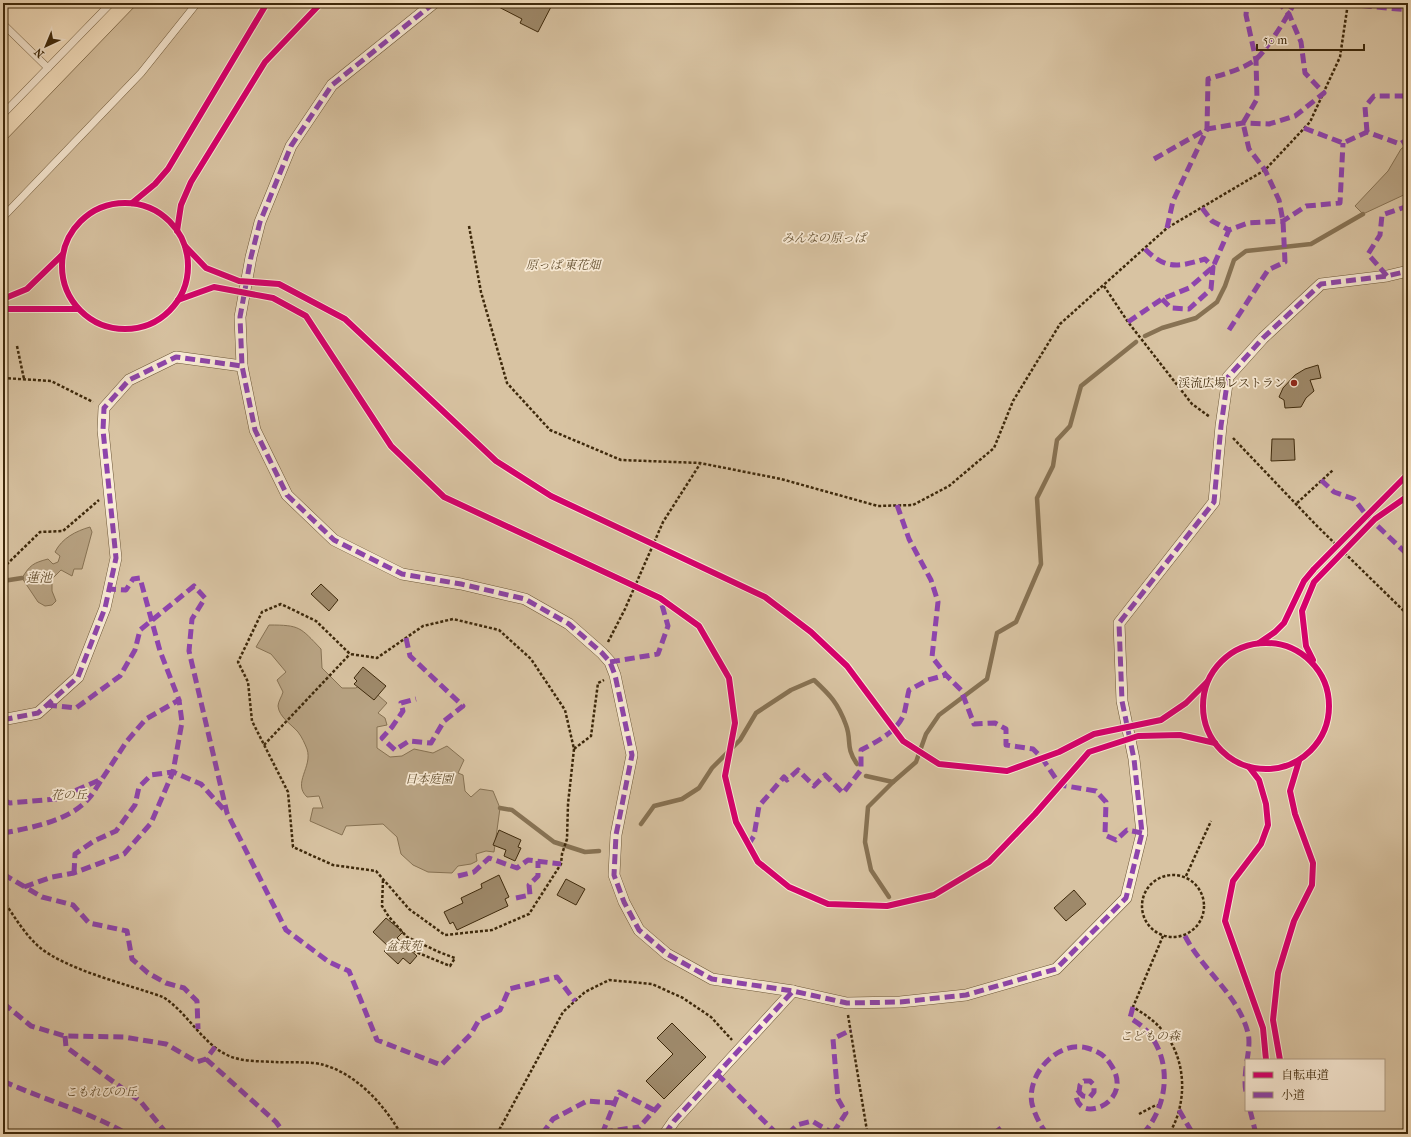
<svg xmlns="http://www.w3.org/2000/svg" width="1411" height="1137" font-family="'IM FELL French Canon','Noto Serif JP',serif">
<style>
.green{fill:#d8c3a2;stroke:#8b7656;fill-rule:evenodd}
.water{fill:#b8a383;stroke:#877253}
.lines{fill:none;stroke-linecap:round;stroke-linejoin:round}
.stream{stroke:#877253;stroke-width:4.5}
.building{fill:#9e896a;stroke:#3e290b}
.service-casing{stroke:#6c5738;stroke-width:8}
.pedestrian-casing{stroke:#6c5738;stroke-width:12}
.path{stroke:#3e290b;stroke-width:2.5;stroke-dasharray:3 2;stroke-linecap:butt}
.service{stroke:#faecd7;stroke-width:7}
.pedestrian{stroke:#faecd7;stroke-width:11}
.quiet{stroke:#8e44ad;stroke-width:5;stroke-dasharray:10 5;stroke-linecap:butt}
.cycleway-casing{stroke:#faecd7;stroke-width:8}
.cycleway{stroke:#d6006c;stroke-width:6}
.poi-dot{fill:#8f2418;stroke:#faecd7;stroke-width:1.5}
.labels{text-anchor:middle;stroke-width:3.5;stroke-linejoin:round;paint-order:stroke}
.park-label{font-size:12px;font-style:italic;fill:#645031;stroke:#faecd7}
.poi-label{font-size:12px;fill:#3e290b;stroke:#faecd7;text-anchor:end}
.water-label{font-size:13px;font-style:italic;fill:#634e2f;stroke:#faecd7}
</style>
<rect width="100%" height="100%" fill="#f7e2c1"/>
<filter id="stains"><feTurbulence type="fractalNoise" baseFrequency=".005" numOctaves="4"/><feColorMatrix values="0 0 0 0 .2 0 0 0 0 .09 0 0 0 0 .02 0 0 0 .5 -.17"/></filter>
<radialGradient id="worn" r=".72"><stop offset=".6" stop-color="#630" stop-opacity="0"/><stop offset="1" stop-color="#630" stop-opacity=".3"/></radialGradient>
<path class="green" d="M138,3H1408V1134H3V143ZM1246,1060H1384V1110H1246Z"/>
<g class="water">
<polygon points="1408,144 1408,193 1363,214 1355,206 1388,171 1401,149"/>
<path d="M90,527L92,532L82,569H74L72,576L61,570L52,579V591L56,601L52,605L45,606L38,602L22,578C30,565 33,563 48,559L53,564L58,562L60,556L55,552C62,538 76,531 90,527Z"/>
<path d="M269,625C300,625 300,627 321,649L322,668L342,688H356L363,682L387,703L378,713L385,718L387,725L377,727V748L390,757L402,756L414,749L433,753L447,746L464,760L458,773L463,775L465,791L471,797L480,789L493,791L500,808L494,852L486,851L476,854L477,861L471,864L458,866L452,873L428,872L413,865L401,854L397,837L383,824L346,826L342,835L310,821L313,808H323L319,796L307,797C292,783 313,767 307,749C305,744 302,737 298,732C291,724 279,717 278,706C278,702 282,696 283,692L277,680L286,672L271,654L256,647Z"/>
</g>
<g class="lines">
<g class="stream">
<polyline points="1145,336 1162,328 1196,318 1217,302 1225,286 1234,260 1246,251 1311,244 1363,214"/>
<polyline points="3,581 22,578"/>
<polyline points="866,776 893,782 916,762 926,734 939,715 987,679 997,633 1016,622 1041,564 1037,498 1053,466 1057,440 1070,426 1081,386 1136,342"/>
<polyline points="500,808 512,810 554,842 585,852 599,851"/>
<path d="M641,824L654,806L682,799L699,788L712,768L740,740L756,713L791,690L814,680C830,695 838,703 846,725C852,741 845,747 857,764"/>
<polyline points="889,897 871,870 865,842 868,807 893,782"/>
</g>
</g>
<g class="building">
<polygon points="491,3 553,3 538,32 520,23 522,19"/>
<polygon points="1318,365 1321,378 1310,380 1314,391 1306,398 1301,407 1285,408 1284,400 1279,397 1283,388 1295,375 1305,369"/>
<polygon points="1272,439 1294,439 1295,460 1271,461"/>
<polygon points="321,584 338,600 329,611 311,594"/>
<polygon points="363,667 386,686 374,700 354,684 357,681 354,678"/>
<polygon points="499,830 521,840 518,847 521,848 515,861 504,856 506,850 493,845"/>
<polygon points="499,875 509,897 505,899 508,906 457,930 453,922 450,924 444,912 463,903 461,898 482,888 481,884"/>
<polygon points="566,879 585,889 576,905 557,895"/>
<polygon points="1074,890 1086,904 1066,921 1054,908"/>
<polygon points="386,918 403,932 397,938 417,956 410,964 403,958 398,964 384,951 389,947 373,932"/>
<polygon points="672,1023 706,1057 664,1099 646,1081 673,1054 657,1038"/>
</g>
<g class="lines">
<defs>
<g id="service">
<polyline points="3,24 48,68"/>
<polyline points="3,114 111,3"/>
<polyline points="3,217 141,73 197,3"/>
</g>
<g id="pedestrian">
<polyline points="434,3 332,85 291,146 260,222 251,257 240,317 242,366 255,430 287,495 334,540 402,574 461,584 525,599 569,624 602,653 610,662 615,675 632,755 616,835 614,875 624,902 639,930 667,954 712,979 793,991 847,1003 900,1002 966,995 1056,969 1126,898 1142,833 1134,759 1122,701 1119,623 1214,502 1221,426 1228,377 1263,338 1321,284 1387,276 1408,271"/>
<polyline points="3,717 7,719 38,713 78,677 105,608 116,558 103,430 104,408 129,380 176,357 242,366"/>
<polyline points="665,1134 674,1121 793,991"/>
</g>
</defs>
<use href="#service" class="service-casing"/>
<use href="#pedestrian" class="pedestrian-casing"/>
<g class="path">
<polyline points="469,226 481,292 507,383 550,430 621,460 700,463 781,479 878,506 913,505 949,486 994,448 1013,401 1060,324 1167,228 1265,170 1310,122 1340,57 1348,3"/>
<polyline points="1104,286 1128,322 1192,404 1210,417"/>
<polyline points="17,346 24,379"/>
<polyline points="3,378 51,381 93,402"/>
<polyline points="1233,438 1316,525 1408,615"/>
<polyline points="1297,503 1333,470"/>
<polyline points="3,568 40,532 63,531 99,500"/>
<polyline points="608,642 625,609 663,522 700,464"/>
<polyline points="264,745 350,654"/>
<polyline points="574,749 568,804 567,839 562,854 561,864 529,914 492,930 445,935 409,909 376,871 333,865 293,847 288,792 252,721 248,682 238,662 262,612 281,604 316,621 350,654 377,658 423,626 453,619 499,630 531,659 565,710 574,749 591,736 598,683 604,680"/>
<circle cx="1173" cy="906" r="31"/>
<polyline points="1186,876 1211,821"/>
<polyline points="383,880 382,906 389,917 407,937 439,952 455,958 450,966 416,952 404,941 407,937"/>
<path d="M3,900C14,916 24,933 38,946C66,970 127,984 163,997C187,1012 202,1043 227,1055C241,1062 260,1061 275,1062C289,1063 311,1061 324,1065C358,1075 384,1105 401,1134"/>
<path d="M1163,936L1133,1007C1144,1014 1154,1020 1162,1030C1187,1058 1188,1103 1169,1134"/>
<polyline points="848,1015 867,1131 870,1134"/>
<polyline points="1139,1114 1156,1105 1161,1106"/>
<polyline points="497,1134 563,1012 585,992 609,980 652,984 683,998 711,1017 732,1040"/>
<polyline points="923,1134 924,1133"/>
</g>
<use href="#service" class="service"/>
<use href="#pedestrian" class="pedestrian"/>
<g class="quiet">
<polyline points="434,3 332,85 291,146 260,222 251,257 240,317 242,366 255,430 287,495 334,540 402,574 461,584 525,599 569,624 602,653 610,662 615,675 632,755 616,835 614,875 624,902 639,930 667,954 712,979 793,991 847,1003 900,1002 966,995 1056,969 1126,898 1142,833 1134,759 1122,701 1119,623 1214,502 1221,426 1228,377 1263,338 1321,284 1387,276 1408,271"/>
<polyline points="1347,4 1408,10"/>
<polyline points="1304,128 1343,143 1367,132 1400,144 1408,139"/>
<polyline points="1367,132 1365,107 1374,96 1408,96"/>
<polyline points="1154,159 1207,129 1243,123 1269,124 1295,116 1324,93 1305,73 1301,42 1289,14 1279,3"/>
<polyline points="1202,208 1212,221 1229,230"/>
<path d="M1167,228L1173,201L1207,129L1208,79C1224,74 1240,70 1254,61C1264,54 1289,15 1294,3"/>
<path d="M1145,249C1166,270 1178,267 1205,259L1213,267L1211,289L1189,309L1171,308L1162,299"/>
<polyline points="1387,276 1368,254 1380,235 1382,215 1408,206"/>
<polyline points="1128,322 1162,299 1189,288 1213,267 1229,230 1248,223 1283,221 1306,206 1340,203 1343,143"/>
<polyline points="1229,330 1268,270 1285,262 1283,221 1279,200 1265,170 1249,149 1243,123 1257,99 1256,60 1246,15 1247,3"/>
<polyline points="1321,480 1334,492 1354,499 1367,516 1408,555"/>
<polyline points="897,505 909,539 931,580 938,602 932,657 946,675 961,690 974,724 995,723 1006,729 1006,745 1033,749 1042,758 1060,785 1096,791 1106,802 1105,835 1116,840 1127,830 1142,833"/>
<polyline points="406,638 410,656 463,706 444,721 431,743 409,741 395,750 382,738 392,727 403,711 401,703 416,699"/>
<polyline points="610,662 658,654 668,626 660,598"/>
<polyline points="47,705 76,708 120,676 135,650 140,630 194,586 205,598 192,619 189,651 227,813 286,930 329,962 349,971 377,1040 441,1065 471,1034 479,1020 500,1010 509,989 557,977 575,1001"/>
<polyline points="3,717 7,719 38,713 78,677 105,608 116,558 103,430 104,408 129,380 176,357 242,366"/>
<polyline points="3,800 10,803 56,799 102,779 127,741 146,719 179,700 160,651 140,578 133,579 126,590 109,589"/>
<path d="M3,833C30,828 71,821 90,797C94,792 98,785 102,779"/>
<path d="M748,845L754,836L759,806L784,777L787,780L798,770L814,786L825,775L843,793L861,770V750C876,742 897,732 904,714C906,707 907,698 909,690L928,680L946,675"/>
<polyline points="74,873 75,854 94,841 116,831 135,805 139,787 151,775 173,772 201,784 226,812"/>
<polyline points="3,874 42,897 73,905 89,923 127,931 132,959 148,973 166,983 184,988 197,1001 198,1029"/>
<polyline points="458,876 474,872 489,858 517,868 528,860 561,864"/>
<polyline points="24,887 52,877 74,873 124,854 151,823 173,772 182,722 179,700"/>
<polyline points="516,898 530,895 529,885 538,876 538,861"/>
<path d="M1185,936C1203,971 1238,994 1248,1033C1252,1049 1242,1072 1246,1092"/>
<polyline points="3,1003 31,1026 65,1036 124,1037 166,1044 197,1062 206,1059 215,1047"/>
<path d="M1133,1007L1130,1018C1135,1021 1141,1025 1145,1029C1173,1058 1169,1105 1143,1134"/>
<polyline points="65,1036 66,1047 141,1102 167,1134"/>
<polyline points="206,1059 276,1122 285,1134"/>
<polyline points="717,1074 777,1134"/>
<path d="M3,1081C44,1100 88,1111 127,1134"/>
<polyline points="1179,1110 1193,1134"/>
<polyline points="1250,1110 1256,1134"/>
<polyline points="603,1132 639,1127"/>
<polyline points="833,1133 846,1113 838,1099 833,1039 851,1030"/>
<polyline points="542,1134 553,1119 587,1101 616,1103"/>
<polyline points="602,1134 619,1092 654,1110"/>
<polyline points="633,1134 661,1103"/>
<polyline points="665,1134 674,1121 793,991"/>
<polyline points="788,1134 797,1125 812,1121 834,1134"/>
<polyline points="861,1134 867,1131"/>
<polyline points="993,1134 1004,1126"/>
<path d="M1047,1134C1040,1125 1035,1115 1032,1104C1026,1075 1057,1040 1087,1048C1098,1051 1105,1055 1111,1065C1136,1102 1077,1126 1076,1094L1079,1092L1080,1085L1084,1081H1090L1094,1085V1092L1090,1097L1083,1096L1079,1092"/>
</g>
<defs>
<g id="cycleway">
<circle cx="125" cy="266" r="63"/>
<polyline points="132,203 155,184 168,169 267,3"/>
<polyline points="177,231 181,205 191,182 265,62 321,3"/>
<polyline points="185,246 206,268 239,281 279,284 345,319 496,461 551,496 765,597 811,632 847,666 903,741 939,764 1007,771 1059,752 1094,734 1161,720 1186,703 1207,682"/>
<polyline points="3,299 27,289 62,255"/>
<polyline points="178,300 214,287 273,298 306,316 391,446 444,497 660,598 699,626 729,678 735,723 725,776 736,822 758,862 789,887 828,904 887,906 934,895 989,862 1035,814 1089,752 1138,736 1180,735 1215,743"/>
<polyline points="3,311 8,309 77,309"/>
<circle cx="1266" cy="706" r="63"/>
<polyline points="1259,643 1275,632 1284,623 1304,581 1314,569 1408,474"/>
<polyline points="1313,660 1306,646 1302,611 1314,582 1375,519 1408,496"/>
<polyline points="1249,767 1259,780 1266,804 1268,825 1261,844 1233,881 1225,921 1263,1028 1266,1060"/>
<polyline points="1280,1060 1273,1020 1278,973 1294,921 1312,885 1313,863 1295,814 1290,791 1299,761"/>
</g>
</defs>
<use href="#cycleway" class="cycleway-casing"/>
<use href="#cycleway" class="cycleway"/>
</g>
<circle class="poi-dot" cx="1294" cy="383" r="4"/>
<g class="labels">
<g class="park-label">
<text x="824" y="242">みんなの原っぱ</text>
<text x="563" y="269">原っぱ 東花畑</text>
<text x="429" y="783">日本庭園</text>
<text x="69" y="799">花の丘</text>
<text x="404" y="950">盆栽苑</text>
<text x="1150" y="1040">こどもの森</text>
<text x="101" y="1096">こもれびの丘</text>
</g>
<g class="poi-label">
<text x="1286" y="387">渓流広場レストラン</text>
</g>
<g class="water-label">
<text x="39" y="582">蓮池</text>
</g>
</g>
<rect width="1411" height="1137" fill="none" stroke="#f7e2c1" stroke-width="16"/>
<rect x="4" y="4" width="1403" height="1129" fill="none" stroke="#3e290b" stroke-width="2"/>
<rect x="8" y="8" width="1395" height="1121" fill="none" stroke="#3e290b"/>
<rect x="1245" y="1059" width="140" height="52" fill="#faecd7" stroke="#af9e85"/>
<rect x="1253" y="1072" width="20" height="6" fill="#d6006c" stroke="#af9e85"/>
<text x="1281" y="1079" font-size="12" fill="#3e290b">自転車道</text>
<rect x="1253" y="1092" width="20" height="6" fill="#8e44ad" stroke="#af9e85"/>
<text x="1281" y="1099" font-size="12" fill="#3e290b">小道</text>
<g transform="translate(46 46) rotate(224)" stroke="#faecd7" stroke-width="3" paint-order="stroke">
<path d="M0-3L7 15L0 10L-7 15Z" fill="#3e290b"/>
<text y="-6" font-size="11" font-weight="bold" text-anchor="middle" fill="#3e290b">N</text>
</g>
<path d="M1257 44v6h107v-6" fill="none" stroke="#3e290b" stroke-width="2"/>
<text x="1263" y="44" font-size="12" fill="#3e290b" stroke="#faecd7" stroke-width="3" paint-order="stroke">50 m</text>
<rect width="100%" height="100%" filter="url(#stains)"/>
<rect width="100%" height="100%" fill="url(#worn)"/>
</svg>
